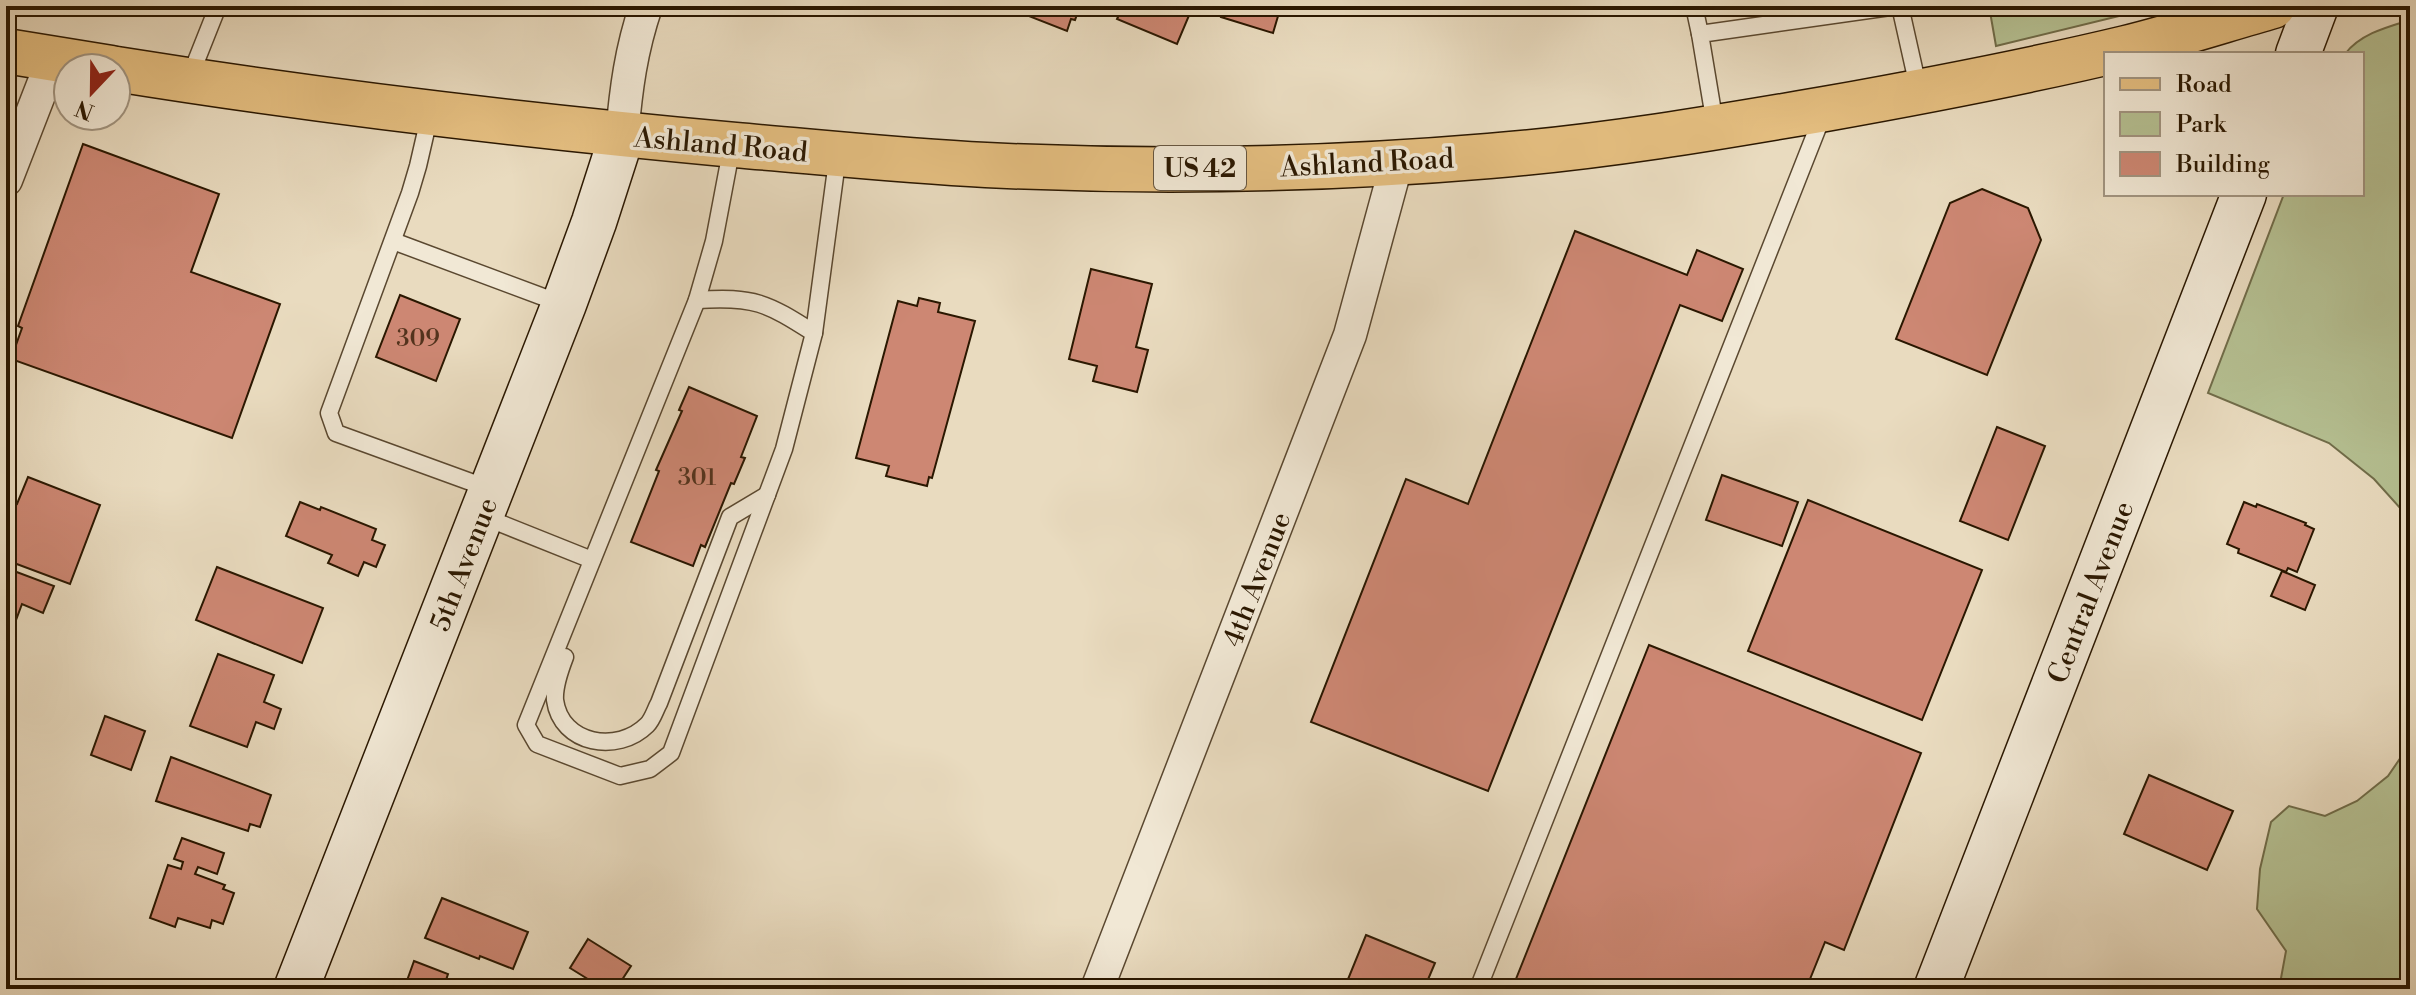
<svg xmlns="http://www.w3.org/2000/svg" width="2416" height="995" font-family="'Libre Bodoni',serif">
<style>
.green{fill:#b5c092;stroke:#706c49;stroke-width:2}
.building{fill:#cd8773;stroke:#2a1700;stroke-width:2}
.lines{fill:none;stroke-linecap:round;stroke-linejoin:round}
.lane-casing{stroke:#5a4830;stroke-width:19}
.street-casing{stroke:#5a4830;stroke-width:35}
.secondary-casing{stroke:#2a1700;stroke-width:47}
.primary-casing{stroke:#2a1700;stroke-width:47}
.lane{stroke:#f1e8d5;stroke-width:16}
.street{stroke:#f1e8d5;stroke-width:32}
.secondary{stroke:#f1e8d5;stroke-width:44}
.primary{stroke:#e4be80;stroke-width:44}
.labels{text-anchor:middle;stroke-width:7;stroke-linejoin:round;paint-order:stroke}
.number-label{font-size:24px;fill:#53331d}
.shield{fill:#f1e8d5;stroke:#665640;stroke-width:2}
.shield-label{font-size:26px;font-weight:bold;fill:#2a1700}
.street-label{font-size:28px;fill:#2a1700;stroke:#f1e8d5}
</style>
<rect width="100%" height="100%" fill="#e9dbbf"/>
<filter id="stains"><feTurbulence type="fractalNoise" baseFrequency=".0025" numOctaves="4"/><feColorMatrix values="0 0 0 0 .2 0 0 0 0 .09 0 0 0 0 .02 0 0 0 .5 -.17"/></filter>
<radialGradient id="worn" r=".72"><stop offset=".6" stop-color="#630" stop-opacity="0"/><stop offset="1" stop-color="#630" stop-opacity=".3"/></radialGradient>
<g class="green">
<polygon points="1989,6 2160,6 1996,46"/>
<path d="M2410,20V519L2374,479L2329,443L2208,393L2284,194H2362V54H2345C2360,34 2387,27 2410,20Z"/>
<polygon points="2410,744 2410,989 2279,989 2286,951 2257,909 2260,869 2271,822 2289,806 2325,816 2357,801 2388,776"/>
</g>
<g class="building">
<polygon points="1023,6 1080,6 1075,20 1071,19 1067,31 1021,13"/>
<polygon points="1123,6 1193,6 1177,44 1117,19"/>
<polygon points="1224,6 1281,6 1273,33 1221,17"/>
<polygon points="83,144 219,194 191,272 280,304 232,438 11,359 22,328 18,326"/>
<polygon points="1982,189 2028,208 2041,240 1987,375 1896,339 1950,203"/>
<polygon points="1575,231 1687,275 1697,250 1743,269 1722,321 1680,305 1488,791 1311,722 1406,479 1468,504"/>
<polygon points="1091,269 1152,284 1136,347 1148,350 1137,392 1093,381 1097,366 1069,359"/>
<polygon points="400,295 460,319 436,381 376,357"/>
<polygon points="919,298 940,303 938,312 975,321 932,478 929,477 927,486 886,476 889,466 856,458 898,301 917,306"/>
<polygon points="689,387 757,416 741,457 745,458 734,484 731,483 705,547 701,545 693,566 631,542 659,471 656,470 682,411 679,410"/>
<polygon points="1997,427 2045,446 2008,540 1960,521"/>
<polygon points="1722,475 1798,502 1782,546 1706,520"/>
<polygon points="28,477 100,505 70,584 6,560 6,500 17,504"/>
<polygon points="1808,500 1982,570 1922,720 1748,651"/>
<polygon points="300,502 320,510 321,507 376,529 372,540 385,545 376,567 364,562 358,576 328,563 332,555 286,536"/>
<polygon points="2244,502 2256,507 2257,504 2306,523 2305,525 2314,529 2297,572 2288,568 2286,572 2238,553 2239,549 2227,544"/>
<polygon points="217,567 323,608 302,663 196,620"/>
<polygon points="6,568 54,586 43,613 22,604 6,647"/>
<polygon points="2282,571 2315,585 2305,610 2271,596"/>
<polygon points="1649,645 1921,753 1844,950 1825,942 1806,989 1512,989"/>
<polygon points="218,654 274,675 264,702 281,709 274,729 256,722 247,747 190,726"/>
<polygon points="105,716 145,731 131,770 91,755"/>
<polygon points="171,757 271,795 260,827 250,824 248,831 156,801"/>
<polygon points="2149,775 2233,811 2207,870 2124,834"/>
<polygon points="182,838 224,853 217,874 198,867 195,874 225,885 223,889 234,893 223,924 212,920 210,928 178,918 175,927 150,918 168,865 181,869 183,862 174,859"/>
<polygon points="442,898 528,932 513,969 480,956 479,959 425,938"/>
<polygon points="1366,935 1435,963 1424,989 1344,989"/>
<polygon points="588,939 631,966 616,989 604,989 570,968"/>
<polygon points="414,961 448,974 443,989 404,989"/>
</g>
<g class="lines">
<defs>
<g id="lane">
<polyline points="1694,6 1700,34"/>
<polyline points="1900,6 1919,91"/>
<polyline points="189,79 218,6"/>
<polyline points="430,114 418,166 410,193 329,413 336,433 490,489"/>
<polyline points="1715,124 1700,34 1897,6"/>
<polyline points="732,146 714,241 697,300 526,725 537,744 620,776 650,769 671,753 784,449 814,333 838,154"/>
<polyline points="393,241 562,304"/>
<path d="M697,300C754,296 767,303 814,333"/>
<polyline points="482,516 592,560"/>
<path d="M565,657C560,670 554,686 555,700C561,745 618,754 647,725C653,719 655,710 659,703L730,517L767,495"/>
<polyline points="1478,989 1824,112"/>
</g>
<g id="street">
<path d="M622,135C626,89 631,50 646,6"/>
<polyline points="6,180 53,59"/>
<polyline points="1097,989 1350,335 1397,162"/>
</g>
<g id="secondary">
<polyline points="2298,54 2316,6"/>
<polyline points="296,989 564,304 594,222 622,135"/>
<polyline points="1936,989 2244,194"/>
</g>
<g id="primary">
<polyline points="6,51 111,68"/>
<path d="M116,69C322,102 528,126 735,145C819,152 902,161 986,165C1153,173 1323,170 1489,156C1603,147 1714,128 1825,109C1926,91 2026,72 2126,48C2175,36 2224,20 2273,6"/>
</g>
</defs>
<use href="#lane" class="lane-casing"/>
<use href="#street" class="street-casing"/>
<use href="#secondary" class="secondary-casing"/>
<use href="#primary" class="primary-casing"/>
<use href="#lane" class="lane"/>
<use href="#street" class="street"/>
<use href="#secondary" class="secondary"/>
<use href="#primary" class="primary"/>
</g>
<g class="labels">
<g class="number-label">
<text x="418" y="346">309</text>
<text x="697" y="485">301</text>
</g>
<rect class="shield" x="1154" y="146" width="92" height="44" rx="6"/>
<g class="shield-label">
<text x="1200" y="177">US 42</text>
</g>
<g class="street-label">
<text transform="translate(721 144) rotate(5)" y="10">Ashland Road</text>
<text transform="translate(1367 162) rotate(-3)" y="10">Ashland Road</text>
<text transform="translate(463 564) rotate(-69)" y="10">5th Avenue</text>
<text transform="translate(1256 579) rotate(-69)" y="10">4th Avenue</text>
<text transform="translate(2090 592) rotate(-69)" y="10">Central Avenue</text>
</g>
</g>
<rect width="2416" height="995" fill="none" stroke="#e9dbbf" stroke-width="32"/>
<rect x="8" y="8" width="2400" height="979" fill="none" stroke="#2a1700" stroke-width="4"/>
<rect x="16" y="16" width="2384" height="963" fill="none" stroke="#2a1700" stroke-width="2"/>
<rect x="2104" y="52" width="260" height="144" fill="#f1e8d5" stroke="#a19480" stroke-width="2"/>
<rect x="2120" y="78" width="40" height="12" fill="#e4be80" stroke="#a19480" stroke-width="2"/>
<text x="2176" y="92" font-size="24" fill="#2a1700">Road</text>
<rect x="2120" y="112" width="40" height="24" fill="#b5c092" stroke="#a19480" stroke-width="2"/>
<text x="2176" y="132" font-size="24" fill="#2a1700">Park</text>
<rect x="2120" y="152" width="40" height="24" fill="#cd8773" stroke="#a19480" stroke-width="2"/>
<text x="2176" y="172" font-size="24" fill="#2a1700">Building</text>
<g transform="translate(92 92) rotate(202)"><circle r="38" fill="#f1e8d5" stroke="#a19480" stroke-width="2"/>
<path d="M0-6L14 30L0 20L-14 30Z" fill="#8f2418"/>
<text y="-12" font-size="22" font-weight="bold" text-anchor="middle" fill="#2a1700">N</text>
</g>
<rect width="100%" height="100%" filter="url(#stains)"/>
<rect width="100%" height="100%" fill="url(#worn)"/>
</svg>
